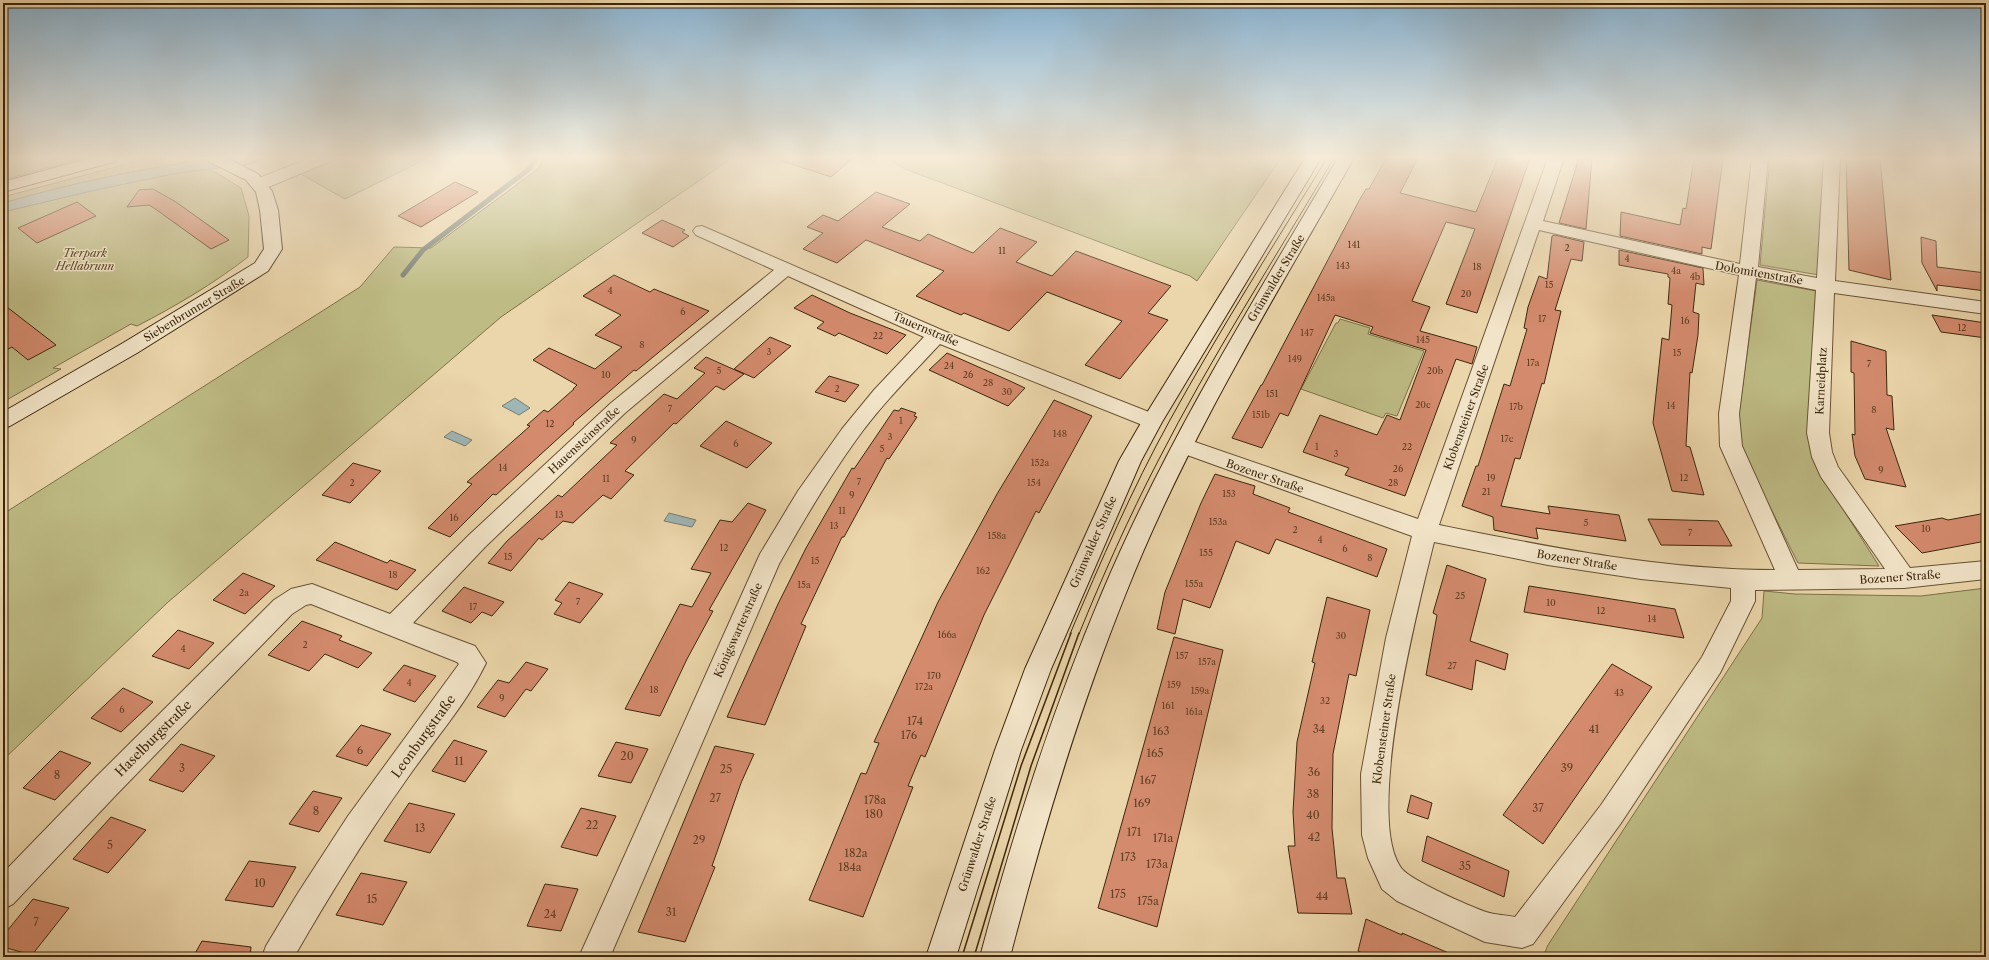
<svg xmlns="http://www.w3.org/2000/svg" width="1989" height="960" font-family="'Libre Caslon Text',serif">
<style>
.green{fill:#bebb84;stroke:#7d7148}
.water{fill:#9eb6b5;stroke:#777d71}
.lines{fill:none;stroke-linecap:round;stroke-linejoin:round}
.stream{stroke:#777d71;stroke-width:5}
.building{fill:#d38a6d;stroke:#3c270c}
.street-casing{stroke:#685234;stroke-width:2}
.secondary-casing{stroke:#3c270c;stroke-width:2}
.street{fill:#f2e4c8;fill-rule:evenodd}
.secondary{fill:#f2e4c8;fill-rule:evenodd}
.tram-far1{stroke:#3c270c;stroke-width:1}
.tram{stroke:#3c270c;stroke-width:1.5}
.labels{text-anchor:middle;stroke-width:3;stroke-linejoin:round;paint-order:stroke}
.number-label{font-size:9px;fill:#624024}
.park-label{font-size:11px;font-style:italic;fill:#5c4c2a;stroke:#f2e4c8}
.street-label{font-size:11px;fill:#3c270c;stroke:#f2e4c8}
.near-number-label{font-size:11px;fill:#624024}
.near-street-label{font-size:13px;fill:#3c270c;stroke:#f2e4c8}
</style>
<rect width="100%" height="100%" fill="#ebd5aa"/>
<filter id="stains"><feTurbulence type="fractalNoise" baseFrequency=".005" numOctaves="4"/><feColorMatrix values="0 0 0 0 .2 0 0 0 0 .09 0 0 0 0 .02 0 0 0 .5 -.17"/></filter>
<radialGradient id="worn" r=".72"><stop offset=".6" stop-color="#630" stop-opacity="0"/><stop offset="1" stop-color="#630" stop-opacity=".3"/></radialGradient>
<g class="green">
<polygon points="3,158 83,158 3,180"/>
<path d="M149,158H179L189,162H187L200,170L207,169L215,172L241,188L249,216L248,257C213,284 176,306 137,326L131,324L53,368L61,369L3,402V197Z"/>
<polygon points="338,158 428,158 345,199 299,173"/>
<polygon points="544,158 732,158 501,317 167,603 3,760 3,514 360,287 394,247 431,248 538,169"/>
<polygon points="886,158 1281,158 1197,281 1190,276 905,169"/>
<polygon points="1770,158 1825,158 1819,275 1760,265"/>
<polygon points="1757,280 1816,291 1810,434 1822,476 1879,566 1798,563 1741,449 1739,413"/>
<polygon points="1340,319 1370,328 1368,334 1424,351 1397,416 1386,413 1383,418 1301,389 1336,323 1338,323"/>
<polygon points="1986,588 1986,957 1543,957 1548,945 1762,618 1764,591 1795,594 1921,596"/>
</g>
<g class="water">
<path d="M212,158H268L251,164L178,173L96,190L3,212V203C71,183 142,169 212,158Z"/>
<polygon points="515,398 530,408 519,415 502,406"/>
<polygon points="452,431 472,440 465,446 444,437"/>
<polygon points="669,513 696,520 692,527 664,521"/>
</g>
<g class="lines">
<polyline class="stream" points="403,275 423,250 529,169 536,158"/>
</g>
<g class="building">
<polygon points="783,158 853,158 831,177 782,161"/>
<polygon points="1386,158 1418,158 1400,193 1476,212 1498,158 1530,158 1477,313 1446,304 1475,229 1446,222 1412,301 1430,307 1420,331 1477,347 1472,364 1456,359 1405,496 1345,475 1349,468 1303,452 1320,415 1377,435 1387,415 1400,420 1426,350 1370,333 1373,327 1335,315 1288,416 1280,413 1262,448 1232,438 1261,385 1262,385 1360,199 1366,189 1369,189"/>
<polygon points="1579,158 1592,158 1586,229 1559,223"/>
<polygon points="1694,158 1723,158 1711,249 1702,247 1702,254 1620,236 1621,212 1680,225 1683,208 1686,209"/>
<polygon points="1846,158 1880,158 1891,280 1849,270"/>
<polygon points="455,182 478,192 421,227 398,216"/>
<polygon points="153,189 176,202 229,240 211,249 154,208 149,205 127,207 139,190"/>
<polygon points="876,192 910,204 882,227 920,241 928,234 973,253 1000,228 1037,242 1016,262 1052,276 1076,251 1171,286 1148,313 1168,320 1120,379 1085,365 1122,321 1047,292 1009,331 964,313 961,315 916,296 944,271 866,240 837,263 803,249 823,233 807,227 823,215 838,221"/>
<polygon points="77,202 96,216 37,243 18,228"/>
<polygon points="662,220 685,230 682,232 689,236 673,247 642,233"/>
<polygon points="1555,235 1584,242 1582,261 1571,259 1555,310 1561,311 1544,384 1542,383 1520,459 1515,458 1501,506 1550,514 1548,506 1619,515 1626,541 1536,528 1538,539 1494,530 1493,517 1462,506 1476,466 1478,466 1504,384 1510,386 1527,329 1524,328 1528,307 1539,276 1547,279 1552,236"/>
<polygon points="1921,237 1936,241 1937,267 1986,273 1986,291 1937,285 1937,291 1922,263"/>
<polygon points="1619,250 1703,268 1704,285 1696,283 1693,312 1699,314 1698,335 1692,373 1690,372 1686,446 1690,447 1704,495 1672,491 1653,423 1662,338 1669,340 1672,305 1668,304 1670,278 1668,277 1668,274 1619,265"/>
<polygon points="614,275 650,292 654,289 709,311 636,371 634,370 573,423 574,424 496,495 493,494 450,537 428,528 472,484 467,482 530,426 527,425 544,410 548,412 574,389 573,389 577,385 533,360 549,348 595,369 622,347 595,335 621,315 583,296"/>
<polygon points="812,295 850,313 906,335 887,354 839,333 835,336 817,328 824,322 794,308"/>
<polygon points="3,304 56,345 28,360 12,347 3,352"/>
<polygon points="1932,315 1986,323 1986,338 1941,332"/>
<polygon points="770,337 791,346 754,378 734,369"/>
<polygon points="1851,341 1886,351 1887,395 1892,396 1894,430 1886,428 1906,487 1865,479 1855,456 1852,434 1855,435 1854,373 1851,372"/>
<polygon points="947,353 1010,381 1025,388 1008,406 929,370"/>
<polygon points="706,357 744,374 724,390 716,386 676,424 674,423 625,471 634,475 611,499 603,495 573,523 563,521 542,540 539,538 511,571 488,563 507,541 558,495 562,497 617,445 610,443 664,394 677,399 705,373 694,368"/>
<polygon points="829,376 859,385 845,402 815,392"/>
<polygon points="1054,400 1092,416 1039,513 1036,511 984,615 925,757 921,755 908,786 913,787 863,917 809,900 861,773 866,774 879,743 874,742 938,602 997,494"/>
<polygon points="901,408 916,413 914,416 917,417 889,459 887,458 844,537 842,537 801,624 806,626 765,725 727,717 778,604 806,548 852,468 854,469 894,410 899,411"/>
<polygon points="726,421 772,443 747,468 700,446"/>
<polygon points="353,463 381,471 350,503 322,495"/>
<polygon points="1215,474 1255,486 1253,494 1290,508 1288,512 1387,549 1377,577 1276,539 1269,554 1236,541 1210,608 1183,599 1175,634 1157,629 1165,592 1201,503"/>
<polygon points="748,503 766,510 709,610 713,611 687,659 660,716 625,709 680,604 692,607 711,573 691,569 720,520 732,522"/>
<polygon points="1986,513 1986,541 1922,553 1895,526 1942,518 1948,520"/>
<polygon points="1648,519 1718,521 1732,546 1661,545"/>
<polygon points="335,542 387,563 390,560 416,570 397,590 316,560"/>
<polygon points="1447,565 1486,579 1470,641 1508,654 1505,670 1476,660 1472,690 1426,675 1437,615 1433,613"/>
<polygon points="243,573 275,586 245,614 213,600"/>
<polygon points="569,582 603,594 580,623 554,614 562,603 555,600"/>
<polygon points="1529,586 1675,609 1684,638 1524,612"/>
<polygon points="464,587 469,589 504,602 492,616 482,612 471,623 442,611"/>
<polygon points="1327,597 1370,610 1356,676 1349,674 1333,754 1332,828 1337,878 1345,878 1352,914 1298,913 1288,846 1295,846 1293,812 1297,742 1315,663 1312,662"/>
<polygon points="302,621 342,636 339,640 372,653 358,668 325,654 309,671 268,655"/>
<polygon points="178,630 214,643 189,669 152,656"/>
<polygon points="1174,637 1223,650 1157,927 1098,908"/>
<polygon points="526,662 548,669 531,691 526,689 505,717 477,707 498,680 509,683"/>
<polygon points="1612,664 1652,687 1543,844 1503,815"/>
<polygon points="404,665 436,676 415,702 383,690"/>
<polygon points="123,688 153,702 121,732 91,718"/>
<polygon points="361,725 391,734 367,766 336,756"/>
<polygon points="454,740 487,751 465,782 432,771"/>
<polygon points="616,742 648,749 631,783 598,776"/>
<polygon points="181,744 215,756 183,792 149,780"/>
<polygon points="715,746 754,754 741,783 712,866 715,867 685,942 638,932"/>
<polygon points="60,751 91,763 55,800 23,788"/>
<polygon points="313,791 342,798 319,832 289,824"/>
<polygon points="1411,795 1432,803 1428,819 1407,812"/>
<polygon points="409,803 455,814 430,853 384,841"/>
<polygon points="581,808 616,816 597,856 561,847"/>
<polygon points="111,817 146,830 108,873 73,859"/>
<polygon points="1427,836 1509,871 1504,897 1422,861"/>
<polygon points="249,861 296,867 273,907 225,900"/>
<polygon points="361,873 407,882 383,925 336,915"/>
<polygon points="545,884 578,889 561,931 527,926"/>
<polygon points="33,899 69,908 32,955 3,947 3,936"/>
<polygon points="1366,919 1402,935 1402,933 1458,957 1371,957 1358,951"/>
<polygon points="202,941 251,947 250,957 193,957"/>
</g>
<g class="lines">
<defs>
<g id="street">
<polygon points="310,158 333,158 331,161 266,188 260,189 254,188 252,184 254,180"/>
<path d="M1548,158H1564L1543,221L1740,264L1752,158H1768L1758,267L1817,278L1824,158H1840L1835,281L1986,302V314L1834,293L1829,433L1832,452L1838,467L1910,568L1986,561V579L1904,588L1755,590V601L1720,673L1621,823L1533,944L1522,948L1485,942L1397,901L1382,889L1368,858L1362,835L1361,774L1386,638L1412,536L1176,451L1173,446L1176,441L1184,438L1192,441L1418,519ZM1539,230L1739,275L1719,414L1720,446L1775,570C1662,570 1549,547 1439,525ZM1756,278L1816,290L1807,433L1812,457L1821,477L1885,569L1798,570L1742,446L1739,414ZM1434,542L1548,565L1641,579L1731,588V601L1702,657L1601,805L1515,917C1506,915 1495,915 1486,912C1469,906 1412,881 1402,869C1363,820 1419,603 1434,542Z"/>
<path d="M702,226L944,331L1159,416L1162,421L1159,426L1152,428L1145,426L940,344C911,375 881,405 856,440C828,479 803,521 779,564L610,957H579L760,554L798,491L842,429L874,390L924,337L788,276L625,413L485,547L413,623L475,646L486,663C465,707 431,743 404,783C364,839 328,898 294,957H262L266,946L298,893L348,816L459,664L457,662L311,604L306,605L292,614L116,795L13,904L3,909V873L96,777L274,600L291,589L312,584L390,614L469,535L611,403L774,270L696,235L693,231L696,227Z"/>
</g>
<g id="secondary">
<polygon points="91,158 119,158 117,161 3,192 3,182"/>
<polygon points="206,158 227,158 258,174 272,191 278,210 282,249 268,271 137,353 10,426 3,428 3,412 123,343 255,263 264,249 260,210 256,192 246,180 208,161"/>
<polygon points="1305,158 1321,158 1162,422 1141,461 1051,669 1021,750 956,957 926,957 995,750 1025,669 1119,461 1145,416"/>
<path d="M1338,158H1354C1273,300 1186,441 1126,593C1078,712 1042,833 1010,957H980C1013,833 1052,711 1102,593C1166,441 1254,300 1338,158Z"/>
</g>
</defs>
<use href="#street" class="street-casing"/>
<use href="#secondary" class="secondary-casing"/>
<use href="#street" class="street"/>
<use href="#secondary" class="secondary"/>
<g class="tram-far1">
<path d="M1070,634C1101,561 1132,489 1170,420C1219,331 1274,245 1327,158"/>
<path d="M1079,634C1103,575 1129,517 1158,461C1211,357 1275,259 1334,158"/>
</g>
<g class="tram">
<polyline points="962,957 1021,766 1071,633"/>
<polyline points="974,957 1031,766 1079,633"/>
</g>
</g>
<linearGradient id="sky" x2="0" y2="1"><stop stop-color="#8ab5d4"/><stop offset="0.54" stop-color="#f6ecd9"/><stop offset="1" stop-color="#f6ecd9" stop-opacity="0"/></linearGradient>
<rect width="1989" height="293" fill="url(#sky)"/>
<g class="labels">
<g class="number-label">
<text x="1354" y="248">141</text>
<text x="1567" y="251">2</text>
<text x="1002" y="254">11</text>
<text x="1627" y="262">4</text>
<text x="1343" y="269">143</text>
<text x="1477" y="270">18</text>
<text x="1676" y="274">4a</text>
<text x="1695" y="280">4b</text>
<text x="1549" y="288">15</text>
<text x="610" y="294">4</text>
<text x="1466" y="297">20</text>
<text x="1326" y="301">145a</text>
<text x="683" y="315">6</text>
<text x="1542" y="322">17</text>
<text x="1685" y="324">16</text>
<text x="1962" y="331">12</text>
<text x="1307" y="336">147</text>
<text x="878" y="339">22</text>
<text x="1423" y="343">145</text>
<text x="642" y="348">8</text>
<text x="769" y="355">3</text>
<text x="1677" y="356">15</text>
<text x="1295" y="362">149</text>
<text x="1533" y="366">17a</text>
<text x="1869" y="367">7</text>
<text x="949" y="369">24</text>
<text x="719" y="374">5</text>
<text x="1435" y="374">20b</text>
<text x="606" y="378">10</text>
<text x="968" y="378">26</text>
<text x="988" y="386">28</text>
<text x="837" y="392">2</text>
<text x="1007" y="395">30</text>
<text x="1272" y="397">151</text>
<text x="1423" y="408">20c</text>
<text x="1671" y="409">14</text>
<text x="1516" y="410">17b</text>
<text x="670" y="412">7</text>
<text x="1874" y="413">8</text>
<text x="1261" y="418">151b</text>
<text x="901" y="424">1</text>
<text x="550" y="427">12</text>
<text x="1060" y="437">148</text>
<text x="890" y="440">3</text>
<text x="1507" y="442">17c</text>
<text x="634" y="443">9</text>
<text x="736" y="447">6</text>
<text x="1317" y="450">1</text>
<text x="1407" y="450">22</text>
<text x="882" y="452">5</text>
<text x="1336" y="457">3</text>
<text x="1040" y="466">152a</text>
<text x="503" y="471">14</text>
<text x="1398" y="472">26</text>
<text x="1881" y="473">9</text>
<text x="1491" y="481">19</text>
<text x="1684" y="481">12</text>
<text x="606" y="482">11</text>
<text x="859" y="485">7</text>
<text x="352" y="486">2</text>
<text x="1034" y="486">154</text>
<text x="1393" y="486">28</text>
<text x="1486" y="495">21</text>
<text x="1229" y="497">153</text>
<text x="852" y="498">9</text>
<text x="842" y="514">11</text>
<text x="559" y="518">13</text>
<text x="454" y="521">16</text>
<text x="1218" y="525">153a</text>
<text x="1586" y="526">5</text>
<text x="834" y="529">13</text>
<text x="1926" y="532">10</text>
<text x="1295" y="533">2</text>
<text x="1690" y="536">7</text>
<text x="997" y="539">158a</text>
<text x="1320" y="543">4</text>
<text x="724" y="551">12</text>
<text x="1345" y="552">6</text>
<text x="1206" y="556">155</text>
<text x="508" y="560">15</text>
<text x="1370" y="561">8</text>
<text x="815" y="564">15</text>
<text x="983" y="574">162</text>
<text x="393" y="578">18</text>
<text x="1194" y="587">155a</text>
<text x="804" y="588">15a</text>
<text x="244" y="596">2a</text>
<text x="1460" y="599">25</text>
<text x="578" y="605">7</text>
<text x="1551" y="606">10</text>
<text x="473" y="610">17</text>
<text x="1601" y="614">12</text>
<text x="1652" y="622">14</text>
<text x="947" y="638">166a</text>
<text x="1341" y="639">30</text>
<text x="305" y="648">2</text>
<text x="183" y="652">4</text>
<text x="1182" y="659">157</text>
<text x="1207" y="665">157a</text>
<text x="1452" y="669">27</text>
<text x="934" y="679">170</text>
<text x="409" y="686">4</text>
<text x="1174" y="688">159</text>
<text x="924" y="690">172a</text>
<text x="654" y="693">18</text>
<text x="1200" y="694">159a</text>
<text x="1619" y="696">43</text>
<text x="502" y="701">9</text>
<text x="1325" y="704">32</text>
<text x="1168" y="709">161</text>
<text x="122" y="713">6</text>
<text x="1194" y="715">161a</text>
</g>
<g class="park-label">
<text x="85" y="257">Tierpark<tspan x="85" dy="13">Hellabrunn</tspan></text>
</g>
<g class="street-label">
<text transform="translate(1759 273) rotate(10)" y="4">Dolomitenstraße</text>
<text transform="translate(1276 278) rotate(-59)" y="4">Grünwalder Straße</text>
<text transform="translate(194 309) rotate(-31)" y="4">Siebenbrunner Straße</text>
<text transform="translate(926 329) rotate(23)" y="4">Tauernstraße</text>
<text transform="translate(1821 381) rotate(-87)" y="4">Karneidplatz</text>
<text transform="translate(1466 417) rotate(-70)" y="4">Klobensteiner Straße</text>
<text transform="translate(584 440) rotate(-43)" y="4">Hauensteinstraße</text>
<text transform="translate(1265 476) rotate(19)" y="4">Bozener Straße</text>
<text transform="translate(1093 542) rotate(-66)" y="4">Grünwalder Straße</text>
<text transform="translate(1577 560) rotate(9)" y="4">Bozener Straße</text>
<text transform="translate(1900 577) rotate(-4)" y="4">Bozener Straße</text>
<text transform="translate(738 630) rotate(-66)" y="4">Königswarterstraße</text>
<text transform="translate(1384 729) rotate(-82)" y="4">Klobensteiner Straße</text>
<text transform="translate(977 844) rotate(-72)" y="4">Grünwalder Straße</text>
</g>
<g class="near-number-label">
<text x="915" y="725">174</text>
<text x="1319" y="733">34</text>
<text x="1594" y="733">41</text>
<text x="1161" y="735">163</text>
<text x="909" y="739">176</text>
<text x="360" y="754">6</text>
<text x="1155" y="757">165</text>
<text x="627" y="760">20</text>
<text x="459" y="765">11</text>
<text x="182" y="772">3</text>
<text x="1567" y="772">39</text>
<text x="726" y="773">25</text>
<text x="1314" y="776">36</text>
<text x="57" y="779">8</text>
<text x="1148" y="784">167</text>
<text x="1313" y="798">38</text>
<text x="715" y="802">27</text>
<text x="875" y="804">178a</text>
<text x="1142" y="807">169</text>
<text x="1538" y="812">37</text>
<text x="316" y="815">8</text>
<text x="874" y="818">180</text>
<text x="1313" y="819">40</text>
<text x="592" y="829">22</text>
<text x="420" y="832">13</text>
<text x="1134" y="836">171</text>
<text x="1314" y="841">42</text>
<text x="1163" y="842">171a</text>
<text x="699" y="844">29</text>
<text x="110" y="849">5</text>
<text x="856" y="857">182a</text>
<text x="1128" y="861">173</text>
<text x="1157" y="868">173a</text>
<text x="1465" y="870">35</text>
<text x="850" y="871">184a</text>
<text x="260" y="887">10</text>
<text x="1118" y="898">175</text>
<text x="1322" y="900">44</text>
<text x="372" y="903">15</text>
<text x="1148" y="905">175a</text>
<text x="671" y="916">31</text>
<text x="550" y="918">24</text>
<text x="36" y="926">7</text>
</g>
<g class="near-street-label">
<text transform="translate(423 736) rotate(-54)" y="5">Leonburgstraße</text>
<text transform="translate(153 738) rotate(-45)" y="5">Haselburgstraße</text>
</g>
</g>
<rect width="1989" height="960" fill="none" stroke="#ebd5aa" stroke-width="16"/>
<rect x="4" y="4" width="1981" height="952" fill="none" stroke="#3c270c" stroke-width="2"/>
<rect x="8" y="8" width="1973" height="944" fill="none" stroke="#3c270c"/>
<rect width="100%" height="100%" filter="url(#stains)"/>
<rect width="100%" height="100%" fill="url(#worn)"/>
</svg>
